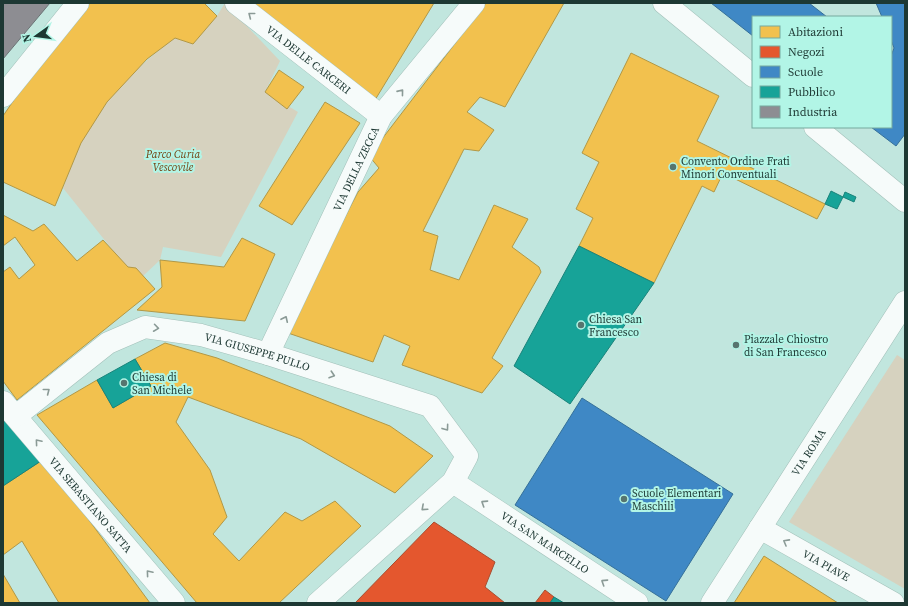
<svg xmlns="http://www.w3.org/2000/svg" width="908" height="606" font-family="'Source Serif 4',serif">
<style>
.green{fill:#d6d2bf}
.homes{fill:#f2c14e;stroke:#b29846}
.shops{fill:#e4572e;stroke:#a84e30}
.schools{fill:#3f88c5;stroke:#357099}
.public{fill:#17a398;stroke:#19837a}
.industry{fill:#8d8d92;stroke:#6b7476}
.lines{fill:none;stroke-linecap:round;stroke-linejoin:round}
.pedestrian-casing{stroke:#a2c0b9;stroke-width:23}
.minor-casing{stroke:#a2c0b9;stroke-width:23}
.secondary-casing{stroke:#a2c0b9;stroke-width:23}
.pedestrian{stroke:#f6fbfa;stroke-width:22}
.minor{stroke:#f6fbfa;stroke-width:22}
.secondary{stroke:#f6fbfa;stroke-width:22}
.oneway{stroke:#8a9a96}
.poi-dot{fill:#56756f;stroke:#b2f5e6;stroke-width:1.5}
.labels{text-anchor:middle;stroke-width:4;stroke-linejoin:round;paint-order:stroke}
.street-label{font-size:11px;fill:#1d3833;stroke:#b2f5e6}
.park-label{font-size:11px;font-style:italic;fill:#754212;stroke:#b2f5e6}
.poi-label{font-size:11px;fill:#1d3833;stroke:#b2f5e6;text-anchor:start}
</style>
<rect width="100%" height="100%" fill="#c1e6de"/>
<g class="green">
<path d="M225,3L280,61L265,92L298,112L221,257L163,247L160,260L143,276L131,273L63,188C69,173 74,157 81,142C104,99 137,66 175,38L193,44L217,16Z"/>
<polygon points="897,355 905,360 905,589 789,522"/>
</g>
<g class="homes">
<polygon points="90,3 204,3 217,16 193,44 175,38 147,59 107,102 81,143 55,206 3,182 3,116 35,69"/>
<polygon points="252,3 434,3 375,100"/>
<polygon points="486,3 564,3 505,107 480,97 467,112 494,130 479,151 464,149 423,231 438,236 430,270 459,280 494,205 528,219 512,247 539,267 541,272 492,358 503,366 482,393 402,365 410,346 384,335 373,362 285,332 358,192 379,168 369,156"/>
<polygon points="631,53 719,96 697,141 825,204 817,219 723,173 714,192 702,186 654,283 579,246 593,218 576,209 599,162 582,153"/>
<polygon points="279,70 304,87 287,109 265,92"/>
<polygon points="325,102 360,123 292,225 259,206"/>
<polygon points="3,215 33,231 44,224 77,261 103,240 128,267 136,268 155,289 17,400 3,381 3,272 10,267 19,279 35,265 15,237 3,246"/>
<polygon points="242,238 275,254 245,321 137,310 162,287 160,260 224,267"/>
<polygon points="165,343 217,358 390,426 433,456 395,493 301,439 188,397 176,422 210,470 227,517 213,534 239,561 285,512 302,521 335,501 361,526 279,603 197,603 37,415 97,380 113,408 151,386 135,359"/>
<polygon points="44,459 150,603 59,603 22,541 3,555 3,486"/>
<polygon points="764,556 838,603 734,603"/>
<polygon points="3,574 20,603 3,603"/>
</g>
<g class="shops">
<polygon points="434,522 495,562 485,587 505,603 355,603"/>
<polygon points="545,590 554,597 550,603 535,603"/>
</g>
<g class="schools">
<polygon points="711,3 809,3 827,17 753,17 753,36"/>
<polygon points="876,3 905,3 905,134 896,146 871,127 891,127 891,56 894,48 891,40 891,17 882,17"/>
<polygon points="582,398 733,494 666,601 515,505"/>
</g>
<g class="public">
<polygon points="831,191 843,197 837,209 825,204"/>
<polygon points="845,192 856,197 854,202 843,197"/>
<polygon points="579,246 654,283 570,404 514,366"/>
<polygon points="135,359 151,386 113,408 97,380"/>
<polygon points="13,416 44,459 3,486 3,422"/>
<polygon points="554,597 564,603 550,603"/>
</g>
<polygon class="industry" points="3,3 50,3 3,59"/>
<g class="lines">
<defs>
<g id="pedestrian">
<polyline points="664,3 753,76"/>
<polyline points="815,127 905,201"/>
</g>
<g id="minor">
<path id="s1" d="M236,3L381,116"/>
<polyline points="3,96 78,3"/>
<path id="s2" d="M268,354L381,116L474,3"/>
<path id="s3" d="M3,402L174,603"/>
<path id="s4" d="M16,416L108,343L145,327L201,335L268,354L430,406L467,456L453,482L318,603"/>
<path id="s5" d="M453,482L637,603"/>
<path id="s6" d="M760,528L893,603"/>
</g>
<g id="secondary">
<path id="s7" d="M712,603L905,302"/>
</g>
</defs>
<use href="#pedestrian" class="pedestrian-casing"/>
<use href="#minor" class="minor-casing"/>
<use href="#secondary" class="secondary-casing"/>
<use href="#pedestrian" class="pedestrian"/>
<use href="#minor" class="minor"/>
<use href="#secondary" class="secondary"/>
</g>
<defs><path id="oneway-chevron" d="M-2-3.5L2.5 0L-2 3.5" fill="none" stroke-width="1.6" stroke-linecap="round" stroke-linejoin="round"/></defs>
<g class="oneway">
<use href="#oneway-chevron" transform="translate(251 15) rotate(-142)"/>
<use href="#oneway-chevron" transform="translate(401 92) rotate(-51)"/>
<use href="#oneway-chevron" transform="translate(285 319) rotate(-65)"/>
<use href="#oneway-chevron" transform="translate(156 328) rotate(8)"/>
<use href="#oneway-chevron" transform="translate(332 375) rotate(18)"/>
<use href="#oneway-chevron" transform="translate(47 391) rotate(-38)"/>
<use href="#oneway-chevron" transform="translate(446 428) rotate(54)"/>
<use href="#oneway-chevron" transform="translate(38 442) rotate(-130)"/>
<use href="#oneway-chevron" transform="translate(484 503) rotate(-147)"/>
<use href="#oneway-chevron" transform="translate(424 508) rotate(138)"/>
<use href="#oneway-chevron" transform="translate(786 542) rotate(-151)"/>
<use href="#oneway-chevron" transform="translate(149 573) rotate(-130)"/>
<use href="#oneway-chevron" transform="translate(604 582) rotate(-147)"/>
</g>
<g class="poi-dot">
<circle cx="673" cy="167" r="4"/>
<circle cx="581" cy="325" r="4"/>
<circle cx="736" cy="345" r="4"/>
<circle cx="124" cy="383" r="4"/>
<circle cx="624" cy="499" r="4"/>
</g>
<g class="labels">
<g class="street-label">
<text dy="4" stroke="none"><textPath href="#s1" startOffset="92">VIA DELLE CARCERI</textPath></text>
<text dy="4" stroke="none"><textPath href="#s2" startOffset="205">VIA DELLA ZECCA</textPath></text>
<text dy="4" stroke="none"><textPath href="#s4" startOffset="273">VIA GIUSEPPE PULLO</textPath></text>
<text dy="4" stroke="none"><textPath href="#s7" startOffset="179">VIA ROMA</textPath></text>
<text dy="4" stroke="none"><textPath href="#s3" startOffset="135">VIA SEBASTIANO SATTA</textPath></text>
<text dy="4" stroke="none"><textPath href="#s5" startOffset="110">VIA SAN MARCELLO</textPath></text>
<text dy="4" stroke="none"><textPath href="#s6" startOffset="76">VIA PIAVE</textPath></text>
</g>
<g class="park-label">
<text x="173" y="158">Parco Curia<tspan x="173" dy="13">Vescovile</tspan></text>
</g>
<g class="poi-label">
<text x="681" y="165">Convento Ordine Frati<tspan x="681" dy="13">Minori Conventuali</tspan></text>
<text x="589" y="323">Chiesa San<tspan x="589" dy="13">Francesco</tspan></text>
<text x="744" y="343">Piazzale Chiostro<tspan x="744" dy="13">di San Francesco</tspan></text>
<text x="132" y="381">Chiesa di<tspan x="132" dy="13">San Michele</tspan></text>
<text x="632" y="497">Scuole Elementari<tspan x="632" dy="13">Maschili</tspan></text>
</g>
</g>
<rect width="908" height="606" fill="none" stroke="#1d3833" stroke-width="8"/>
<rect x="752" y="16" width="140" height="112" fill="#b2f5e6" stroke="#76a99e"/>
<rect x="760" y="26" width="20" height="12" fill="#f2c14e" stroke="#76a99e"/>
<text x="788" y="36" font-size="12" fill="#1d3833">Abitazioni</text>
<rect x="760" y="46" width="20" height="12" fill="#e4572e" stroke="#76a99e"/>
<text x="788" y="56" font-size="12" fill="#1d3833">Negozi</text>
<rect x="760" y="66" width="20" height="12" fill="#3f88c5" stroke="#76a99e"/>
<text x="788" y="76" font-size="12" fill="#1d3833">Scuole</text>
<rect x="760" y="86" width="20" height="12" fill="#17a398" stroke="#76a99e"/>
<text x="788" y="96" font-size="12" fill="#1d3833">Pubblico</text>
<rect x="760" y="106" width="20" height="12" fill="#8d8d92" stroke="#76a99e"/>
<text x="788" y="116" font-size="12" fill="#1d3833">Industria</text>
<g transform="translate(36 36) rotate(256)" stroke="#b2f5e6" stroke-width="3" paint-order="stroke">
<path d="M0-3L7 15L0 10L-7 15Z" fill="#1d3833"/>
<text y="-6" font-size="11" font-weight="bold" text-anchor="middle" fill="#1d3833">N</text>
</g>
</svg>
